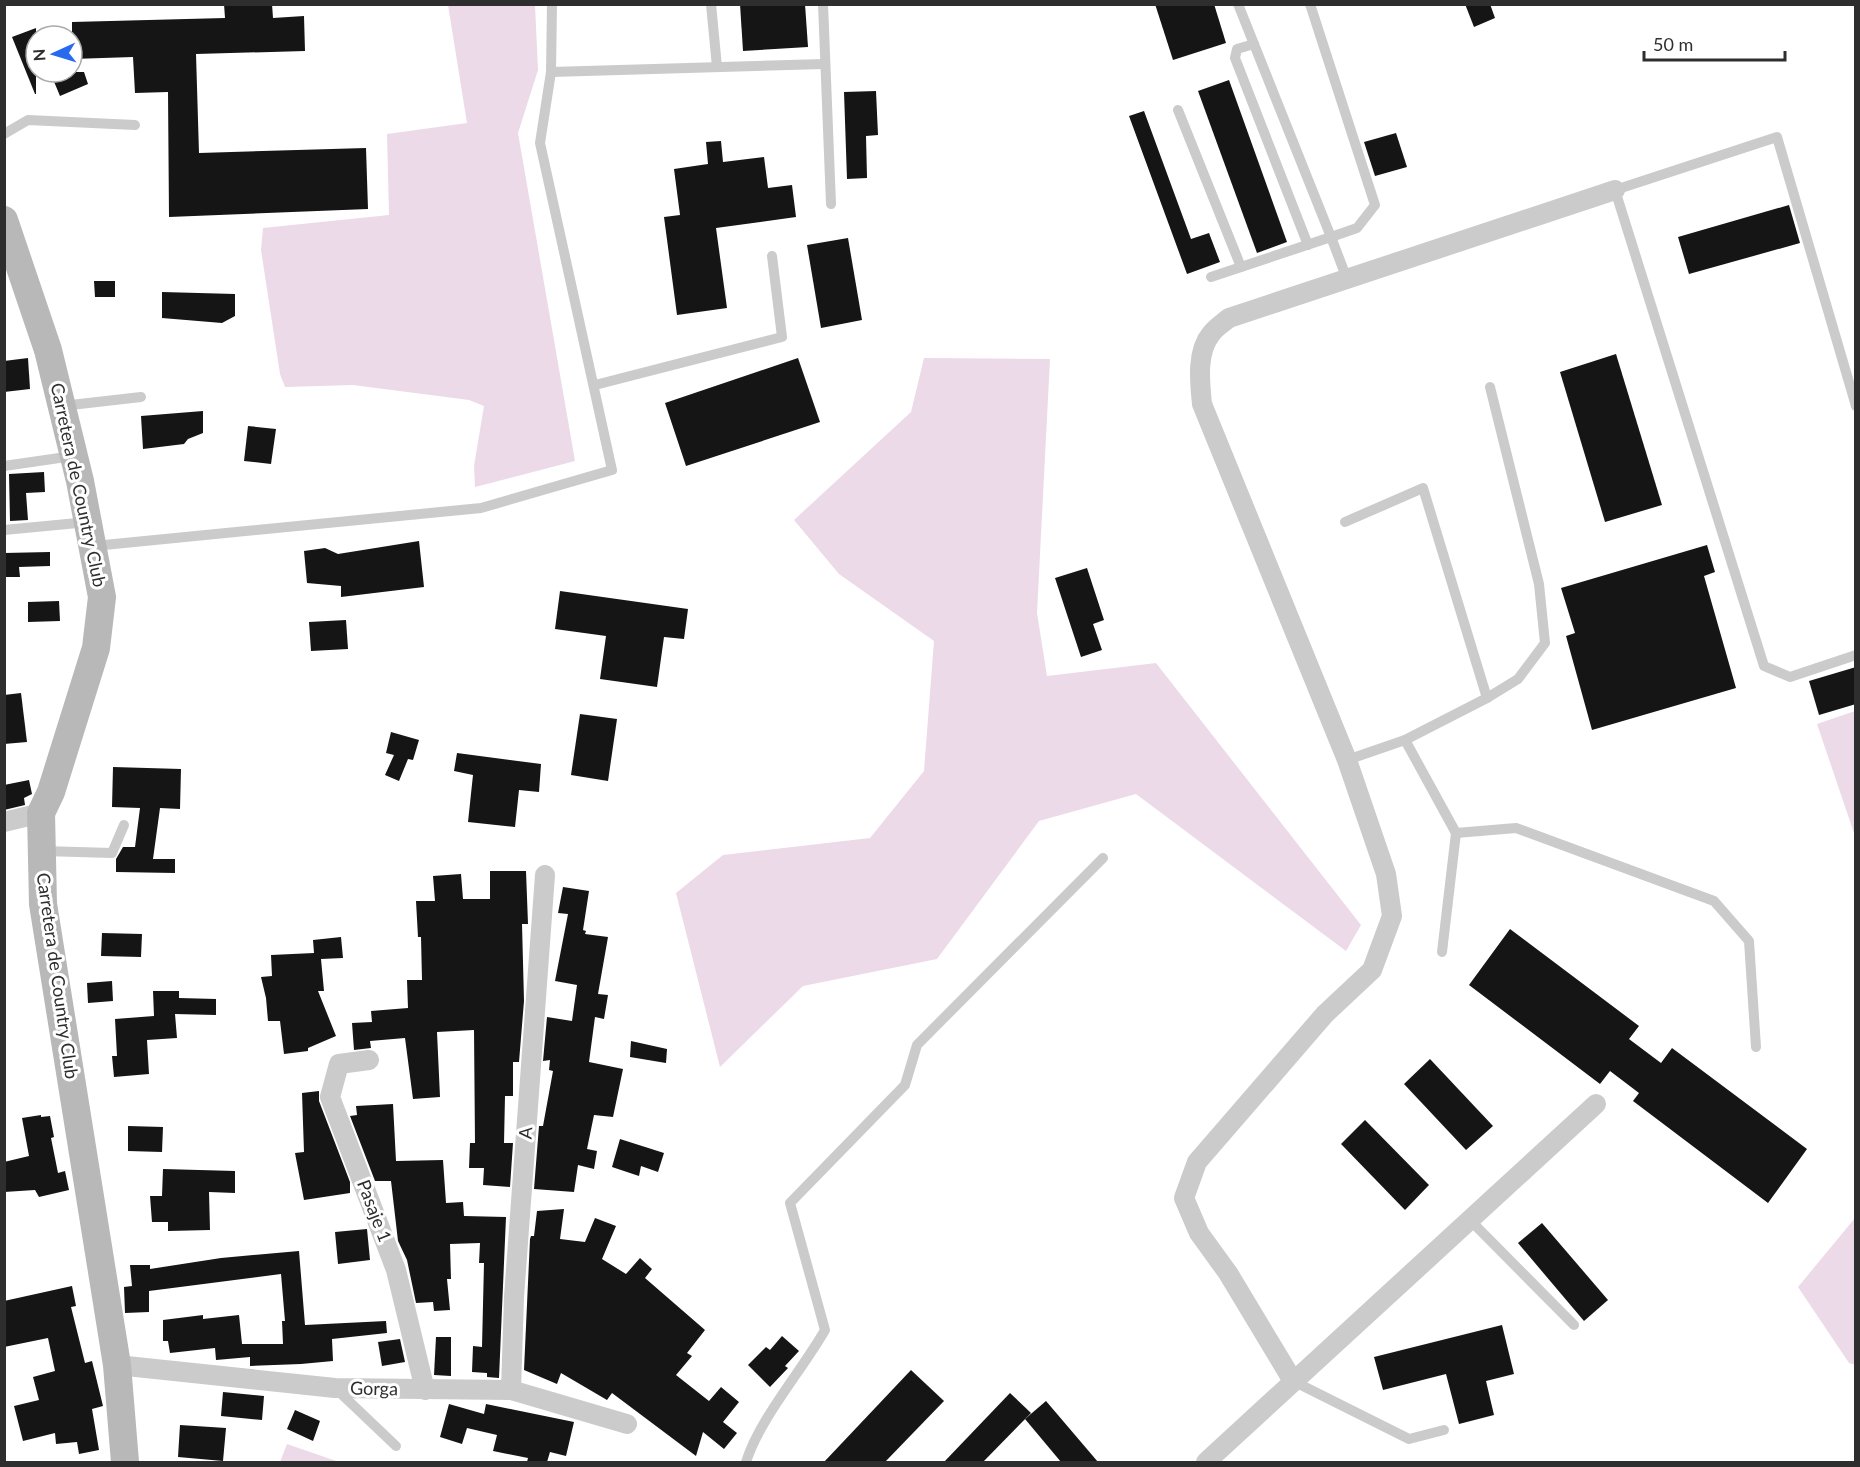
<svg xmlns="http://www.w3.org/2000/svg" width="1860" height="1467" font-family="Lato,sans-serif">
<style>
.green{fill:#ecdae9}
.building{fill:#151515}
.lines{fill:none;stroke-linecap:round;stroke-linejoin:round}
.lane{stroke:#cbcbcb;stroke-width:10}
.street{stroke:#cbcbcb;stroke-width:20}
.secondary{stroke:#b8b8b8;stroke-width:28}
.labels{text-anchor:middle;stroke-width:6;stroke-linejoin:round;paint-order:stroke}
.street-label{font-size:18px;fill:#2e2e2e;stroke:#fff}
</style>
<rect width="100%" height="100%" fill="#fff"/>
<g class="green">
<polygon points="448,5 535,5 538,70 518,133 575,461 475,487 474,466 484,406 469,400 353,385 285,387 280,374 261,250 263,228 389,215 387,134 467,123"/>
<polygon points="924,358 1050,359 1037,613 1047,676 1156,663 1361,925 1346,951 1136,794 1039,821 937,959 803,986 720,1067 676,893 723,855 870,838 924,771 934,641 839,574 794,520 911,412"/>
<polygon points="1855,711 1856,711 1855,836 1817,724"/>
<polygon points="1855,1218 1855,1365 1849,1363 1798,1287"/>
<polygon points="287,1444 339,1462 280,1462"/>
</g>
<g class="building">
<polygon points="224,4 272,4 273,18 304,16 305,51 196,54 199,153 366,148 368,209 169,217 168,92 135,93 133,57 72,59 72,22 225,18"/>
<polygon points="740,4 805,4 808,47 743,51"/>
<polygon points="1155,4 1214,4 1226,43 1173,60"/>
<polygon points="1465,4 1490,4 1495,18 1474,27"/>
<polygon points="36,28 36,94 35,94 12,37"/>
<polygon points="50,72 84,72 88,84 60,96"/>
<polygon points="1229,80 1287,242 1257,253 1198,91"/>
<polygon points="876,91 878,135 866,136 867,178 847,179 844,92"/>
<polygon points="1144,111 1191,239 1209,233 1220,262 1187,274 1129,116"/>
<polygon points="1396,133 1407,167 1375,176 1364,142"/>
<polygon points="721,141 723,162 764,157 768,188 792,185 796,217 716,228 727,308 677,315 664,217 680,215 674,169 708,164 706,142"/>
<polygon points="1789,205 1800,243 1689,274 1678,237"/>
<polygon points="848,238 862,320 821,328 807,245"/>
<polygon points="94,281 115,281 115,297 95,297"/>
<polygon points="162,292 235,294 235,316 222,323 162,318"/>
<polygon points="1616,354 1662,505 1605,522 1560,372"/>
<polygon points="28,358 30,389 4,392 4,361"/>
<polygon points="798,358 820,422 686,466 665,403"/>
<polygon points="203,411 203,433 188,439 184,444 143,449 141,416"/>
<polygon points="248,426 276,429 271,464 244,461"/>
<polygon points="44,472 45,492 26,493 28,520 10,521 9,474"/>
<polygon points="419,541 424,587 341,597 341,586 307,583 304,551 325,548 338,554"/>
<polygon points="1707,545 1715,572 1704,576 1736,688 1592,730 1566,636 1575,633 1561,588"/>
<polygon points="50,552 50,566 19,567 20,577 4,577 4,553"/>
<polygon points="1087,568 1104,620 1093,624 1102,650 1081,657 1055,578"/>
<polygon points="560,591 688,609 684,639 664,637 657,687 600,679 606,636 555,629"/>
<polygon points="59,601 60,621 28,622 28,602"/>
<polygon points="346,620 348,649 311,651 309,622"/>
<polygon points="1856,667 1856,704 1819,715 1809,681"/>
<polygon points="21,693 27,742 4,744 4,695"/>
<polygon points="580,714 617,719 608,781 571,775"/>
<polygon points="391,732 419,740 413,760 408,759 399,781 385,775 394,755 386,753"/>
<polygon points="457,753 541,764 539,792 519,790 515,827 468,822 473,775 454,771"/>
<polygon points="113,767 181,769 180,809 160,808 153,859 175,859 175,873 116,872 116,859 123,847 135,847 140,808 112,807"/>
<polygon points="29,780 32,794 24,798 25,805 4,810 4,785"/>
<polygon points="490,871 526,871 528,924 522,924 524,1001 519,1062 513,1062 513,1096 505,1096 504,1143 513,1143 510,1187 483,1185 484,1168 469,1168 470,1143 475,1143 474,1030 437,1032 440,1097 413,1099 405,1038 370,1041 371,1048 354,1050 352,1023 372,1022 371,1011 408,1008 407,980 422,980 421,937 418,937 416,901 435,901 433,876 461,874 463,899 490,899"/>
<polygon points="563,887 589,891 583,930 586,931 585,934 608,937 598,994 608,995 604,1019 595,1017 589,1062 623,1069 613,1117 594,1115 587,1149 597,1151 594,1169 578,1165 574,1192 534,1189 539,1126 543,1126 553,1071 549,1070 550,1060 543,1061 547,1017 572,1021 577,985 555,981 568,914 558,913"/>
<polygon points="1510,929 1639,1026 1629,1039 1661,1063 1672,1048 1807,1149 1768,1203 1633,1101 1639,1093 1610,1071 1600,1084 1469,985"/>
<polygon points="102,933 142,934 141,957 101,956"/>
<polygon points="341,937 343,958 321,959 324,991 318,991 336,1036 308,1048 308,1051 284,1054 280,1021 268,1021 266,998 261,977 272,976 271,955 314,953 313,940"/>
<polygon points="112,981 113,1001 88,1003 87,983"/>
<polygon points="153,991 179,991 179,998 216,999 216,1015 175,1014 177,1038 147,1040 149,1074 114,1077 112,1056 117,1056 115,1019 154,1016"/>
<polygon points="631,1041 667,1049 666,1063 630,1057"/>
<polygon points="1430,1059 1493,1126 1466,1150 1404,1084"/>
<polygon points="319,1091 319,1101 350,1182 350,1193 304,1200 295,1153 304,1152 302,1093"/>
<polygon points="393,1104 396,1161 443,1160 446,1203 463,1202 464,1216 506,1217 499,1378 487,1377 487,1373 472,1372 473,1346 482,1347 484,1263 479,1263 480,1243 450,1244 451,1279 447,1279 450,1310 434,1311 433,1302 416,1303 407,1260 398,1241 391,1181 375,1181 350,1116 357,1115 356,1106"/>
<polygon points="41,1115 41,1117 50,1116 54,1137 51,1138 58,1173 65,1171 69,1190 39,1197 35,1190 4,1192 4,1162 29,1156 22,1118"/>
<polygon points="1365,1120 1429,1185 1405,1210 1341,1144"/>
<polygon points="128,1126 163,1127 162,1152 128,1151"/>
<polygon points="620,1139 664,1153 658,1172 641,1166 639,1176 612,1167"/>
<polygon points="163,1169 235,1171 235,1193 209,1192 210,1230 168,1231 168,1222 152,1222 150,1196 162,1196"/>
<polygon points="564,1209 560,1239 585,1242 595,1218 616,1226 602,1259 626,1274 640,1258 652,1269 645,1278 705,1330 687,1353 692,1356 676,1375 709,1401 721,1387 739,1402 723,1422 737,1433 724,1449 703,1432 696,1456 612,1393 607,1400 561,1373 557,1384 524,1370 530,1239 531,1236 534,1236 537,1211"/>
<polygon points="1542,1223 1608,1300 1584,1321 1518,1243"/>
<polygon points="367,1229 370,1260 338,1264 335,1232"/>
<polygon points="299,1251 305,1325 386,1321 387,1333 332,1339 333,1361 301,1364 250,1366 250,1357 216,1360 215,1348 170,1353 168,1341 163,1341 163,1320 203,1315 203,1319 239,1315 242,1344 283,1344 282,1321 285,1321 281,1274 149,1291 149,1312 125,1313 124,1287 132,1286 130,1265 150,1265 150,1269 221,1258"/>
<polygon points="72,1286 76,1306 71,1307 85,1363 92,1361 103,1406 92,1409 99,1450 79,1454 77,1442 56,1444 55,1433 23,1441 14,1406 39,1400 33,1377 55,1371 48,1338 4,1347 4,1301"/>
<polygon points="1502,1325 1514,1374 1486,1381 1494,1415 1459,1424 1446,1374 1383,1390 1374,1357"/>
<polygon points="782,1336 799,1351 785,1366 788,1368 770,1387 748,1365 766,1347 770,1350"/>
<polygon points="436,1337 451,1337 451,1376 434,1375"/>
<polygon points="400,1339 405,1362 382,1366 378,1342"/>
<polygon points="911,1370 944,1401 885,1462 824,1462"/>
<polygon points="223,1392 264,1396 262,1420 221,1416"/>
<polygon points="1010,1393 1031,1413 983,1462 944,1462"/>
<polygon points="1046,1401 1098,1462 1061,1462 1025,1419"/>
<polygon points="449,1404 484,1414 486,1404 574,1422 566,1456 550,1452 547,1462 527,1462 528,1458 493,1451 497,1435 467,1428 462,1444 440,1437"/>
<polygon points="295,1410 320,1421 313,1441 287,1429"/>
<polygon points="180,1425 226,1428 223,1461 178,1457"/>
</g>
<g class="lines">
<g class="lane">
<polyline points="711,4 717,67"/>
<polyline points="823,4 831,204"/>
<polyline points="1238,4 1331,237 1357,228 1375,205 1310,4"/>
<polyline points="1254,44 1237,49 1235,58 1308,245"/>
<polyline points="551,72 824,64"/>
<polyline points="1178,110 1241,267"/>
<polyline points="4,134 28,120 135,125"/>
<polyline points="1211,277 1331,237 1347,279"/>
<polyline points="595,385 782,337 772,256"/>
<polyline points="62,406 141,397"/>
<polyline points="1856,406 1777,137 1615,190 1764,666 1790,677 1856,655"/>
<polyline points="4,466 73,456"/>
<polyline points="1345,522 1423,488 1487,698 1405,740 1347,760"/>
<polyline points="4,530 88,522"/>
<polyline points="94,546 481,508 612,470 540,143 551,72 552,4"/>
<polyline points="1487,698 1518,679 1545,643 1539,584 1490,387"/>
<polyline points="1405,740 1456,833 1442,952"/>
<polyline points="1456,833 1516,828 1714,901 1749,941 1756,1047"/>
<polyline points="43,851 112,853 124,825"/>
<polyline points="1469,1219 1574,1325"/>
<polyline points="1293,1381 1409,1439 1444,1430"/>
<polyline points="335,1388 396,1446"/>
<path d="M746,1462C760,1418 801,1372 825,1330L790,1203L905,1085L917,1045L1103,858"/>
</g>
<g class="street">
<polyline points="4,822 41,813"/>
<polyline points="369,1060 339,1064 330,1097 396,1270 425,1390"/>
<polyline points="117,1365 335,1388 511,1390 627,1424"/>
<path d="M1293,1381L1228,1273L1199,1233L1184,1198L1197,1162L1325,1014L1372,970L1392,916L1386,874L1347,760L1202,404C1200,383 1196,352 1211,334C1215,328 1223,323 1229,318L1615,190"/>
<polyline points="511,1390 514,1297 545,875"/>
<polyline points="1206,1462 1596,1104"/>
</g>
<polyline class="secondary" points="4,220 48,350 80,481 102,597 96,648 51,792 41,813 43,904 117,1365 125,1462"/>
</g>
<g class="labels">
<g class="street-label">
<text transform="translate(78 485) rotate(78)" y="6">Carretera de Country Club</text>
<text transform="translate(57 976) rotate(82)" y="6">Carretera de Country Club</text>
<text transform="translate(526 1133) rotate(-86)" y="6">A</text>
<text transform="translate(374 1211) rotate(69)" y="6">Pasaje 1</text>
<text transform="translate(374 1389) rotate(1)" y="6">Gorga</text>
</g>
</g>
<rect width="1860" height="1467" fill="none" stroke="#2e2e2e" stroke-width="12"/>
<g transform="translate(54 54) rotate(266)"><circle r="28" fill="#ffffff" stroke="#ababab" stroke-width="1.5"/>
<path d="M0-4.5L10 22L0 15L-10 22Z" fill="#276aee"/>
<text y="-9" font-size="16" font-weight="bold" text-anchor="middle" fill="#2e2e2e">N</text>
</g>
<path d="M1644 51v9h141v-9" fill="none" stroke="#2e2e2e" stroke-width="3"/>
<text x="1653" y="51" font-size="18" fill="#2e2e2e" stroke="#ffffff" stroke-width="4.5" paint-order="stroke">50 m</text>
</svg>
